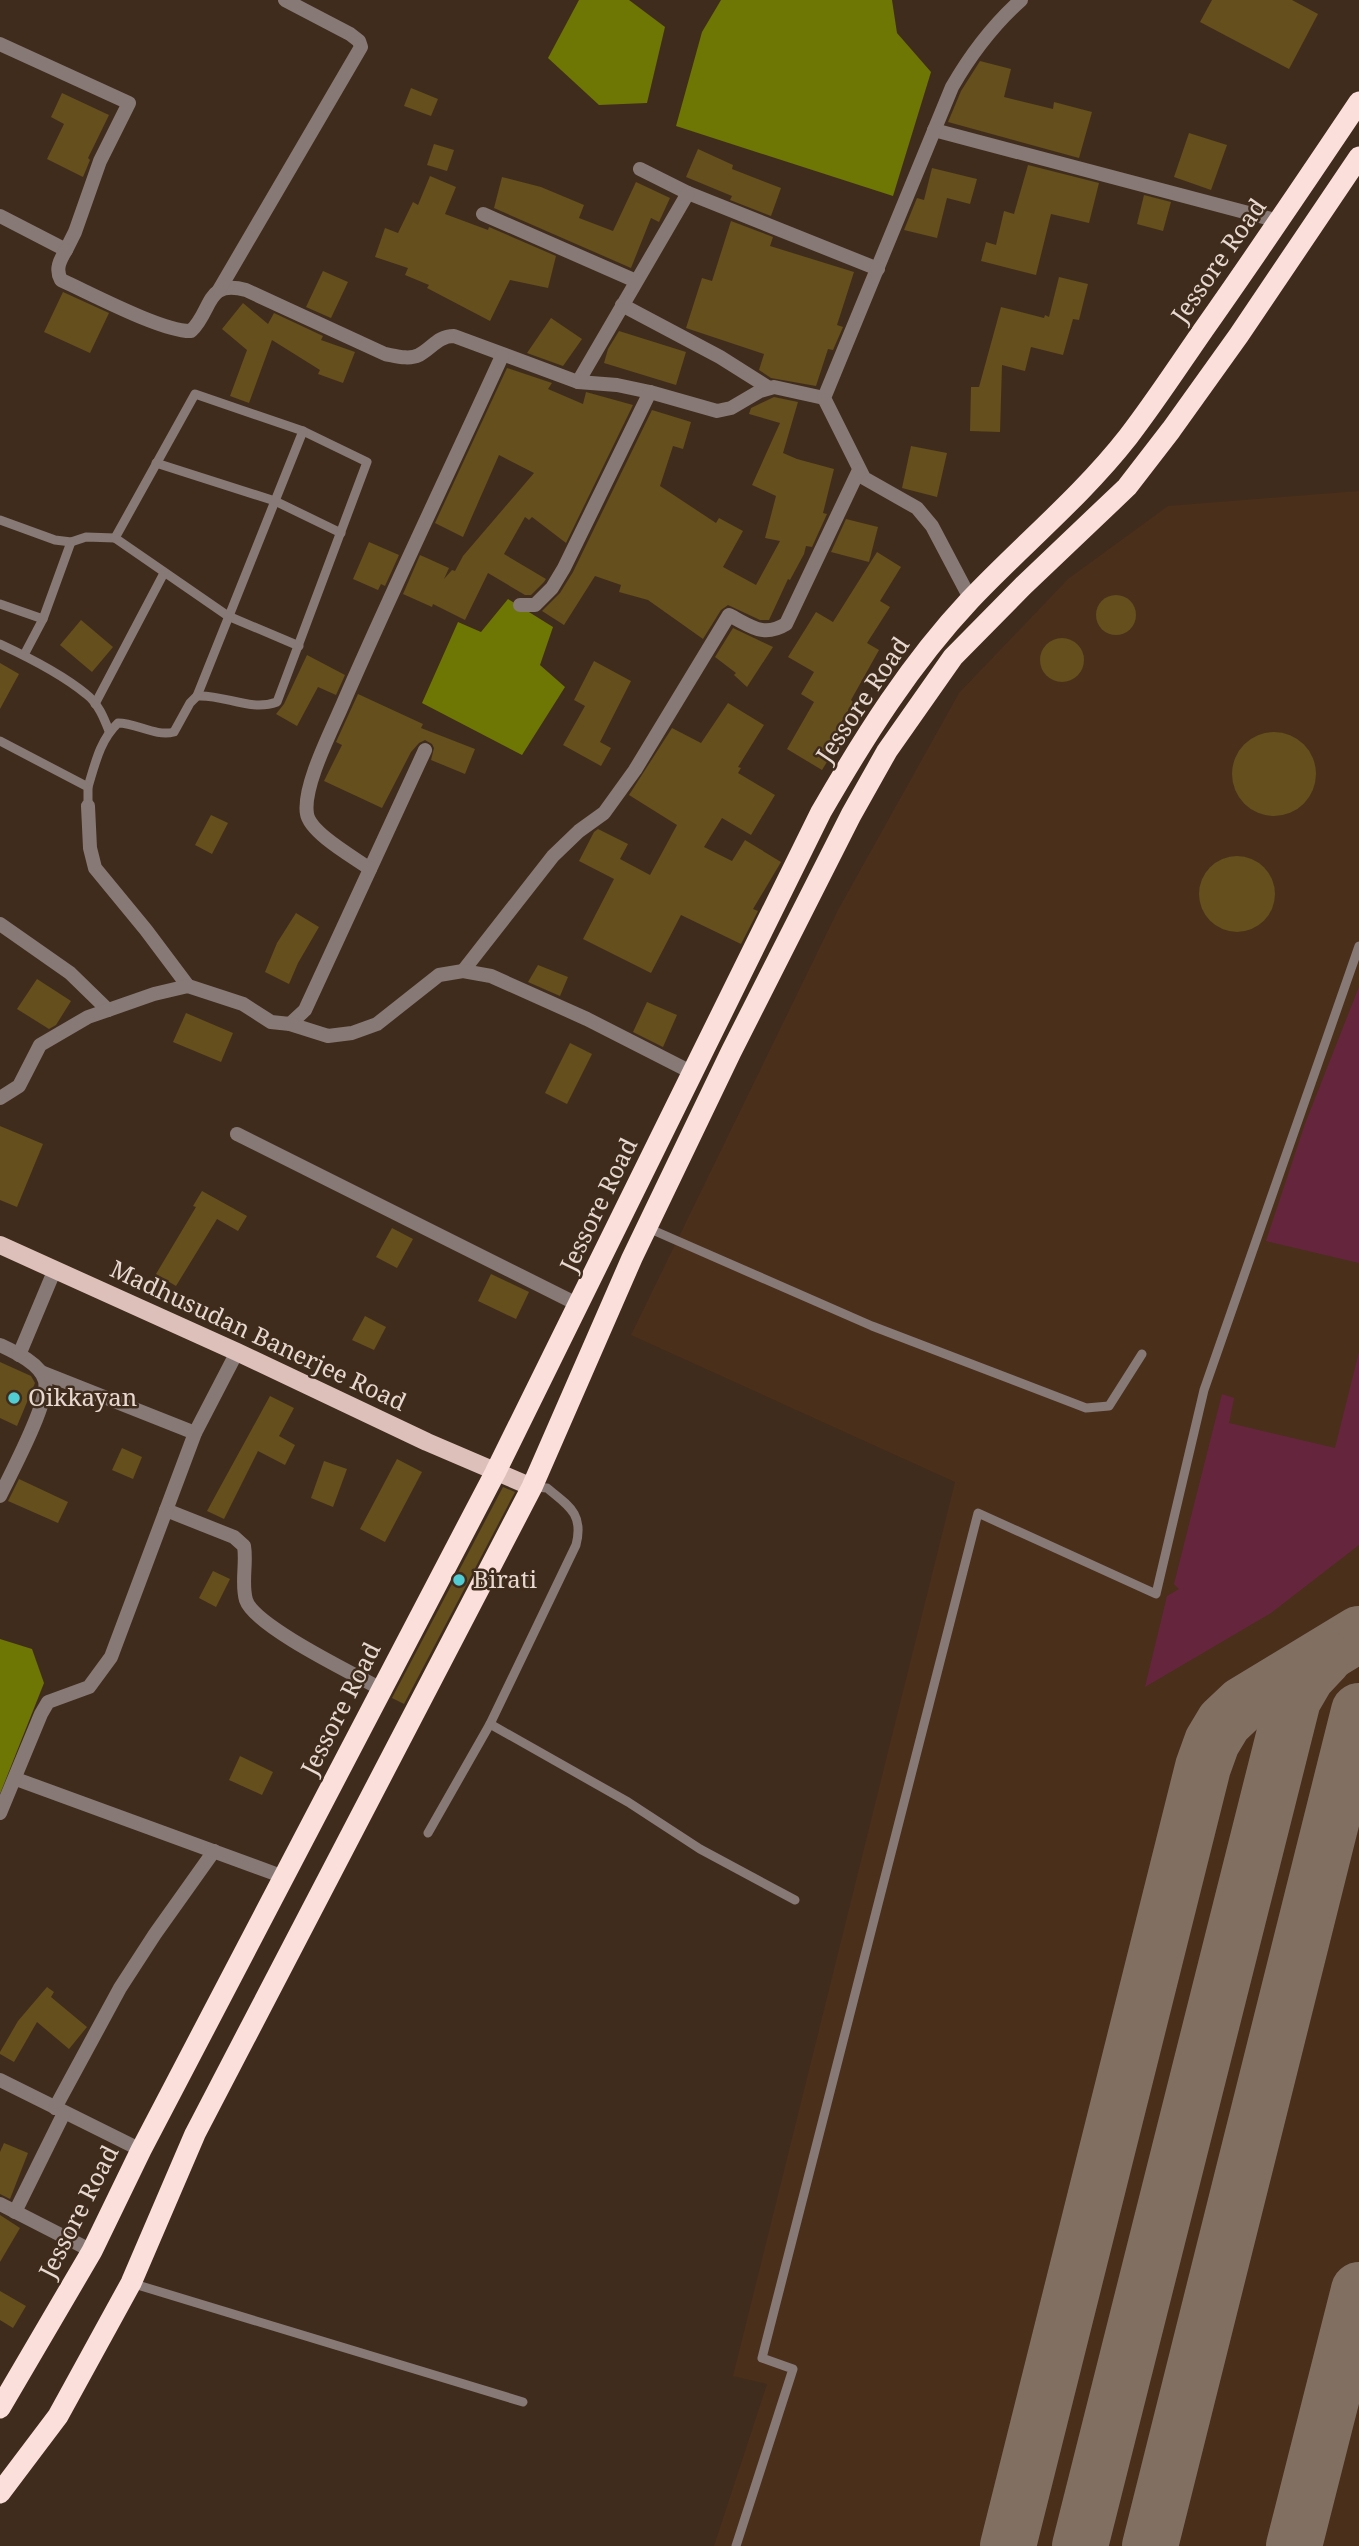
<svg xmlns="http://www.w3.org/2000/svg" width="1359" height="2546" font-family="'Noto Serif',serif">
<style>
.built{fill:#4a2f1b}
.green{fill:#65263d}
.water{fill:#6e7604}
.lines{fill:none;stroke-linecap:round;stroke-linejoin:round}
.taxiway{stroke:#817062;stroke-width:56}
.building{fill:#644f1d}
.lane{stroke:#877976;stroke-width:9}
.street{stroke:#877976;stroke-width:14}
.primary{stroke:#dec0bb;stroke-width:18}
.highway{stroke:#fbdfda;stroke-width:21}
.poi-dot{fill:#51ccd3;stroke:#402c1c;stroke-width:2.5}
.labels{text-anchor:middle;stroke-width:5;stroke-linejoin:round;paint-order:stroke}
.street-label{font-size:24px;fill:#e7d9d0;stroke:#402c1c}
.poi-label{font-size:24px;fill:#e7d9d0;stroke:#402c1c;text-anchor:start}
</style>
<rect width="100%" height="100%" fill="#402c1c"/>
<polygon class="built" points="1359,491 1359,2546 714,2546 767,2384 733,2376 955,1482 631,1335 838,910 959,693 1068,579 1168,506"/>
<g class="green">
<polygon points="1359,987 1359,1263 1266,1241 1305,1124"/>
<polygon points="1359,1352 1359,1545 1271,1613 1145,1687 1167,1596 1179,1589 1174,1584 1222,1394 1234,1398 1229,1423 1335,1448"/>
</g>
<g class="water">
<polygon points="579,0 629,0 665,27 647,103 599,105 548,58"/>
<polygon points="721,0 892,0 897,33 931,72 893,196 676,126 702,32"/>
<polygon points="508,599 553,627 540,665 565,687 522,755 422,703 458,622 481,632"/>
<polygon points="0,1639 32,1649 44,1683 0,1794"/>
</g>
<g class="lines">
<g class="taxiway">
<polyline points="1008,2546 1203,1767 1212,1742 1224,1722 1242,1705 1359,1634"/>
<polyline points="1080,2546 1293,1700 1307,1676 1324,1658"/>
<polyline points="1150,2546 1359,1711"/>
<polyline points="1294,2546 1359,2290"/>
</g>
</g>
<g class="building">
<polygon points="1212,0 1292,0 1318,14 1289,69 1200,22"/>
<polygon points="980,61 1011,69 1004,97 1053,109 1054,102 1092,112 1079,158 948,122 961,91"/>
<polygon points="411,88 438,99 431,116 404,106"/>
<polygon points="62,93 109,115 88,158 90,160 83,177 47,159 64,124 51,117"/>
<polygon points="1189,133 1227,145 1211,190 1174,177"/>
<polygon points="434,144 454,150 447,171 427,165"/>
<polygon points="698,149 733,165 732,169 781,188 771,216 730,200 732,196 686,177"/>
<polygon points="1028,165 1099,183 1089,223 1051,214 1036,275 981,261 986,242 996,245 1004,211 1014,214"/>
<polygon points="932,168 977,179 970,204 947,198 937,238 904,230 917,198 924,200"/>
<polygon points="430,176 456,187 445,214 488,230 489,227 556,256 548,288 510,280 490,321 427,288 429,285 405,275 408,268 375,257 385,228 398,233 413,202 418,205"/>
<polygon points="502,177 541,187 584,205 579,218 613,231 636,182 670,198 659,222 651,218 631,268 494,208"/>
<polygon points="1144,195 1171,202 1163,231 1137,224"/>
<polygon points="731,221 773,237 770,246 854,272 837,325 843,327 833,350 828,349 816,386 771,378 759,370 764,354 686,328 702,278 712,281"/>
<polygon points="323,271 348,282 331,318 306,307"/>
<polygon points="1059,277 1088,284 1079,320 1073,319 1063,355 1031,347 1025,371 1002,365 1000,432 970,431 971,387 979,387 1001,307 1044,318 1045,315 1049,317"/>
<polygon points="63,292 109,313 90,353 44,332"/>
<polygon points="243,303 268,324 274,313 323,336 321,340 355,352 343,383 318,374 320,370 272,340 249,403 230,396 247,350 222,329"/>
<polygon points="551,318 582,339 563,366 527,353"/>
<polygon points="619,331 686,352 676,385 604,363 608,349"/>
<polygon points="507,368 552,383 548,389 583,404 586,392 633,405 566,543 532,517 529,520 525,517 504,554 546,579 544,582 531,595 525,595 488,573 465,620 433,604 432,607 403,594 420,555 449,568 444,579 452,570 455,571 463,556 534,473 499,455 463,537 435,523"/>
<polygon points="774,397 798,402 783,453 797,459 834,469 823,513 827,514 812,547 806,546 804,554 790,580 788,579 769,620 760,620 728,605 721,610 703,639 648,600 619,592 621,585 595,576 564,625 542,611 560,593 573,572 652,410 691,422 683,449 673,446 660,486 716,523 719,518 743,531 723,567 756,585 780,541 765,538 776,496 752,485 780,423 749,414 751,408"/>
<polygon points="911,446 947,453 937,497 902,488"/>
<polygon points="846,519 878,527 869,562 831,552"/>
<polygon points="369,542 399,555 385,586 381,584 378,590 353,579"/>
<polygon points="877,552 901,567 880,601 890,607 867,643 879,650 851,700 853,702 839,726 846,731 822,770 787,749 814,702 801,694 814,672 788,657 816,612 833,622"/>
<circle cx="1116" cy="615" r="20"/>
<polygon points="81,620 113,647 92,672 60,645"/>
<polygon points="733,628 773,647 747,687 734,675 736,673 715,657"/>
<circle cx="1062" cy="660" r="22"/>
<polygon points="307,655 345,675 336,695 318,687 297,726 276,714 284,704"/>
<polygon points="594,661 631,681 600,742 611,748 601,766 563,745 585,706 574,700"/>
<polygon points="0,663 19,674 0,709"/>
<polygon points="358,694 423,724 421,728 475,749 465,774 431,760 434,748 432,744 425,740 419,743 411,752 382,808 324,781 342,745 336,742"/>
<polygon points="728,703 764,725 738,767 741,768 738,773 775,795 751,835 722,818 704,847 732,861 745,840 781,862 753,909 758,911 741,944 681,915 651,973 583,939 614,879 579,861 594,832 598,829 628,844 620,859 650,875 677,825 629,795 672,728 701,743"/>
<circle cx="1274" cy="774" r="42"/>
<polygon points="211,815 228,823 212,854 195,845"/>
<circle cx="1237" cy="894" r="38"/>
<polygon points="296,913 319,927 298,963 289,984 265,972 277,943"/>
<polygon points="538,965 568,977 560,996 528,982"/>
<polygon points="37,979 71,1001 56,1025 49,1029 17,1009"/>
<polygon points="647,1002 677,1015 663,1047 633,1032"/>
<polygon points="186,1013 233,1033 221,1062 173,1042"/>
<polygon points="570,1043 592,1054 567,1104 545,1093"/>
<polygon points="0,1126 43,1144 17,1207 0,1200"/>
<polygon points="202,1191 247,1216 238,1231 217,1219 176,1286 156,1274 196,1207 193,1206"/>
<polygon points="392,1228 413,1239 397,1268 376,1257"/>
<polygon points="491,1274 529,1292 516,1319 478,1301"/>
<polygon points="365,1316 386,1327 374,1350 352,1340"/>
<polygon points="0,1362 31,1376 35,1383 17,1426 0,1418"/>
<polygon points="270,1396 294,1408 279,1436 295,1445 285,1465 258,1451 224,1519 207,1511"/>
<polygon points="122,1448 142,1457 133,1479 112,1470"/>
<polygon points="397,1459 422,1472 385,1542 360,1529"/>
<polygon points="324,1461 347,1469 333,1507 311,1498"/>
<polygon points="19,1479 68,1502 58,1523 8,1501"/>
<polygon points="503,1487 515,1492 404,1704 392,1698"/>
<polygon points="213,1571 230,1579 216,1607 199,1598"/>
<polygon points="240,1756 273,1772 262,1795 229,1780"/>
<polygon points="47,1987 54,1992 51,1997 87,2027 69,2049 37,2022 14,2062 0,2054 0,2052 18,2021"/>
<polygon points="4,2143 28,2153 10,2199 0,2194 0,2152"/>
<polygon points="0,2215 20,2228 0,2262"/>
<polygon points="0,2291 26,2306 13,2328 0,2320"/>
</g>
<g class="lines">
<g class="lane">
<polyline points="156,463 275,501 341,533"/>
<path d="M0,520L55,540L71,542L86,537L115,538L195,394L303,431L367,462L277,702C250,712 224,694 197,696L190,703L174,732C155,737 137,723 118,723C100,740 95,764 88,787"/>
<polyline points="115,538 228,616 299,646"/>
<polyline points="0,604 43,619 24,655"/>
<polyline points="43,619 71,542"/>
<path d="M0,644C28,657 62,674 86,694C98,703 104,718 109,731"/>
<polyline points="197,696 303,431"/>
<polyline points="95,704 164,573"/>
<polyline points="0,741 88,787 88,806"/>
<polyline points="648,1228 872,1326 1086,1408 1109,1406 1142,1354"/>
<polyline points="490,1724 628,1802 700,1849 795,1900"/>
<path d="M428,1833L490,1724L576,1545C584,1514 569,1506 547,1488L534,1487"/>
<polyline points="131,2283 523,2402"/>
<polyline points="736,2546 793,2369 762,2358 978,1513 1156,1594 1204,1390 1359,946"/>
</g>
<g class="street">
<polyline points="0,44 129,103 100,161 75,232 66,250 0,216"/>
<polyline points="934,130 1279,221"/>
<polyline points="640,169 688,193 878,269"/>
<polyline points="483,214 636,281"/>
<path d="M66,250C60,260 55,269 61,280C90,293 163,332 191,331C213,310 205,279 246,290L385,354C396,356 409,360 419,355C432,348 438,336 454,336L578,382L617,385L650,392L717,411L731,408L760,391L774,387L824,398"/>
<polyline points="219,290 361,47 359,41 350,34 285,0"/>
<polyline points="622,305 720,357 769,388"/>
<polyline points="578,382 688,193"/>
<path d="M971,600L932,526L917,508L864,478L824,398L952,87C971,54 992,26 1021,0"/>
<polyline points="520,605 535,605 552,588 564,568 650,392"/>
<polyline points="88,806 90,848 95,868 146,930 188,986"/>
<path d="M370,869C355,858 310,833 307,814C302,786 334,726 345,699C395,584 450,470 502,356"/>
<polyline points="0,924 70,973 108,1010"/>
<path d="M463,971L553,856L579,831L604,813L635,770L729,615C751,626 763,638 786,624L859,470"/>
<polyline points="290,1024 305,1010 425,750"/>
<polyline points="0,1098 19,1086 40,1045 88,1017 154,994 188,986 243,1004 271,1022 290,1024 328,1036 352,1033 377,1024 439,975 463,971 491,976 587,1019 693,1073"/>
<polyline points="237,1134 579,1305"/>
<path d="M0,1345C15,1352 41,1364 45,1381C50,1401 10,1475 0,1496"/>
<polyline points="19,1355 55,1269"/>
<polyline points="41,1372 195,1433"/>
<path d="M166,1510L234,1537L244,1546C247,1563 241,1583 246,1600C254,1626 354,1674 381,1689"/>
<polyline points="16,1779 284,1877"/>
<polyline points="0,1813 41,1714 48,1702 89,1687 111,1657 195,1433 237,1352"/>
<polyline points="0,2080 141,2150"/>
<polyline points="55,2108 120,1988 155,1934 214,1851"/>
<polyline points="0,2204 92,2251"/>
<polyline points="15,2212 64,2113"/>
</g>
<polyline class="primary" points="0,1245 237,1352 427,1442 532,1487"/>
<g class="highway">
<path d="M0,2408L92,2251L141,2150L495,1473L821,812C865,736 910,664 970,600C1022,545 1081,497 1128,437C1155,402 1179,365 1204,329C1257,254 1308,178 1359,102"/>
<polyline points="0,2493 58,2416 131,2283 195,2134 532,1487 632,1258 731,1052 851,815 887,751 953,657 1023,586 1127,487 1171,430 1239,335 1359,157"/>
</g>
</g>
<g class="poi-dot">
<circle cx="14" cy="1398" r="7"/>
<circle cx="459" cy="1580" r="7"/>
</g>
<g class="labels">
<g class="street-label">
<text transform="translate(1219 261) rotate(-55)" y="8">Jessore Road</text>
<text transform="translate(863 700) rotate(-56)" y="8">Jessore Road</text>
<text transform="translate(599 1205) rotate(-64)" y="8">Jessore Road</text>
<text transform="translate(258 1336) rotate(25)" y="8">Madhusudan Banerjee Road</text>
<text transform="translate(341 1709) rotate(-63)" y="8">Jessore Road</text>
<text transform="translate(79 2212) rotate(-63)" y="8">Jessore Road</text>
</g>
<g class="poi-label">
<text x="28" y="1406">Oikkayan</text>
<text x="473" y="1588">Birati</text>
</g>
</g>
</svg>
